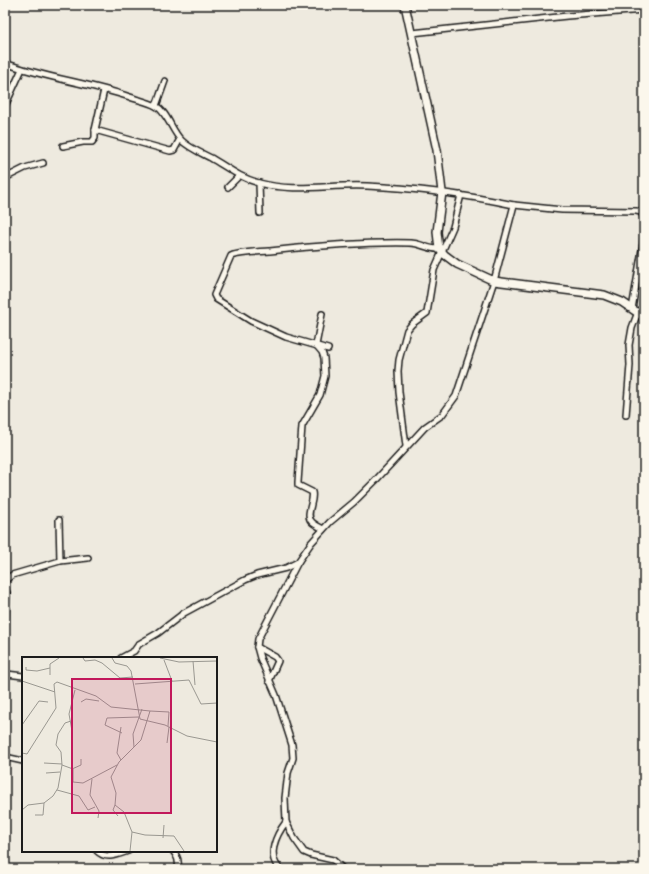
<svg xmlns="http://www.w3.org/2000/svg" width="649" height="874" font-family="Sriracha,sans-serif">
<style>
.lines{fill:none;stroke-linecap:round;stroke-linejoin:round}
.street-casing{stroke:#1c1c1c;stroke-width:8}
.secondary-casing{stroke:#1c1c1c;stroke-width:10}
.street{stroke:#fbf7ec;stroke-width:5}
.secondary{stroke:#fbf7ec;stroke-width:7}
.inset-road{fill:none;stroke:#9a9891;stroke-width:1}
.view{fill:#c2185b;fill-opacity:0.15;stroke:#c2185b;stroke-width:2}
.inset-edge{fill:none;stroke:#1c1c1c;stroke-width:2}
</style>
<rect width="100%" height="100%" fill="#eeeadf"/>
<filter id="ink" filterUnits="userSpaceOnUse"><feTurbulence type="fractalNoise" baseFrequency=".025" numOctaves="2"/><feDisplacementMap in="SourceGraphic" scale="8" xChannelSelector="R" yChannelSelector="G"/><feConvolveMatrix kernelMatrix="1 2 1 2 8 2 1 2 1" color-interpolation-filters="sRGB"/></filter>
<g filter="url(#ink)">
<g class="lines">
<defs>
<g id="street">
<polyline points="412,33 567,16 644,10"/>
<path d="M5,63C45,78 89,83 130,97C138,100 148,102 156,106C167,112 172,131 181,140C189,148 201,153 211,158C228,168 240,178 259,183C296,193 330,184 367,186C417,188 466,195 514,205L494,281L456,396L442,415L425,427L375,481L354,502L330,522L311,543L298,562L258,639L257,647L260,658L276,695L292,745L293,758L288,773L285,798L286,822L294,838L304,852L311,855L333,860L343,869"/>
<polyline points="5,106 22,69"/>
<polyline points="156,106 165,81"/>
<polyline points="95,130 170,151 174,150 180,139"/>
<polyline points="63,146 83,142 92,142 95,138 95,130 104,90"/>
<polyline points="5,178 25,168 43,163"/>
<polyline points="259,183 260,213"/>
<polyline points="228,187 239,176"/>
<polyline points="514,205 562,210 636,211 641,212 644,218"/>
<polyline points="632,309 644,238"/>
<path d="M322,314L316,345L322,352L324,358L325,376L320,395L302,426L298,482V485L312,492C315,501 304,515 312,522C315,525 320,527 323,529"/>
<path d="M328,349L286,337L251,321L216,299L214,295L231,256C241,252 259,252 270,251C316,246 363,242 410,243C421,243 429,250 439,249"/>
<polyline points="626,415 630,365 629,345 632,328 638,312"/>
<polyline points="406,446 399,392 398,371 399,360 407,330 412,324 427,313 434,270 453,227 461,195"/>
<polyline points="60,561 88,558"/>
<polyline points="5,582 7,579 12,575 60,561 59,520"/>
<polyline points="5,588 7,593 5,625"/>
<polyline points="257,647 275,657 278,661 269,681"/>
<polyline points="121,658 134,651 139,644 158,633 184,613 245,580 257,575 286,568 298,562"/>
<polyline points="5,670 7,674 23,676"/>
<polyline points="5,757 23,761"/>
<path d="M97,851C106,860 117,855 128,851"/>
<path d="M173,851C178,857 179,861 178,869"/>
<path d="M280,869C266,856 276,835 286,822"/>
</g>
<polyline id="secondary" points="405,5 437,150 442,192 437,232 439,249 445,255 457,264 494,281 604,295 622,302 644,317"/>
</defs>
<use href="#street" class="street-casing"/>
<use href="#secondary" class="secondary-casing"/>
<use href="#street" class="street"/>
<use href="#secondary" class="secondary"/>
</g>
</g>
<g transform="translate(22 657)">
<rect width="195" height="195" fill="#eeeadf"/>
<path class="inset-road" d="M61,1L63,4L73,3L80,6L98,21L111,20M90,1L93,6L105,9L109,14L118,62L143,68L165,79L195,85M138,1L157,5L195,4M142,3L150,24M171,4L173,28M4,10V13L15,14L28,11M28,18V7L37,1M0,24L33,35M113,27L167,23L179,47L195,46M59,45L64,42L77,44M128,54L147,55L146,69M0,68L17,44L26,45M99,70L95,96L99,103M50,74L47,57L53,33M100,76L83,68L85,61L117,60M145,86L147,70M112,90L111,77L120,52M0,96L5,97L34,51L32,27L35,25L74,39L89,50L128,54L119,83L97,105L89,120L94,136L93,148L102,155L110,175L108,194M22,106L40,107M40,108L39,95L34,88L36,77L43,66L49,64M50,112L59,108V102M24,116L38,115M70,122L68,138L77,154L76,161M35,133L57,139L66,153L73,150M93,148L91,153L96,159M0,153L6,148L22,146L31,139L36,131L40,108L51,112V125L61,126L95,108M13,158H21L22,146M110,175L123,178L152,179L162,194M141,181L142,168"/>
<path class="view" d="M50,22H149V156H50Z"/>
<rect width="195" height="195" class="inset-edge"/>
</g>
<rect width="649" height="874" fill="none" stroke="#fbf7ec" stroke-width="20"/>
<rect x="10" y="10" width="629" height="854" fill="none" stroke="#1c1c1c" stroke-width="1.5" filter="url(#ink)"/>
</svg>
